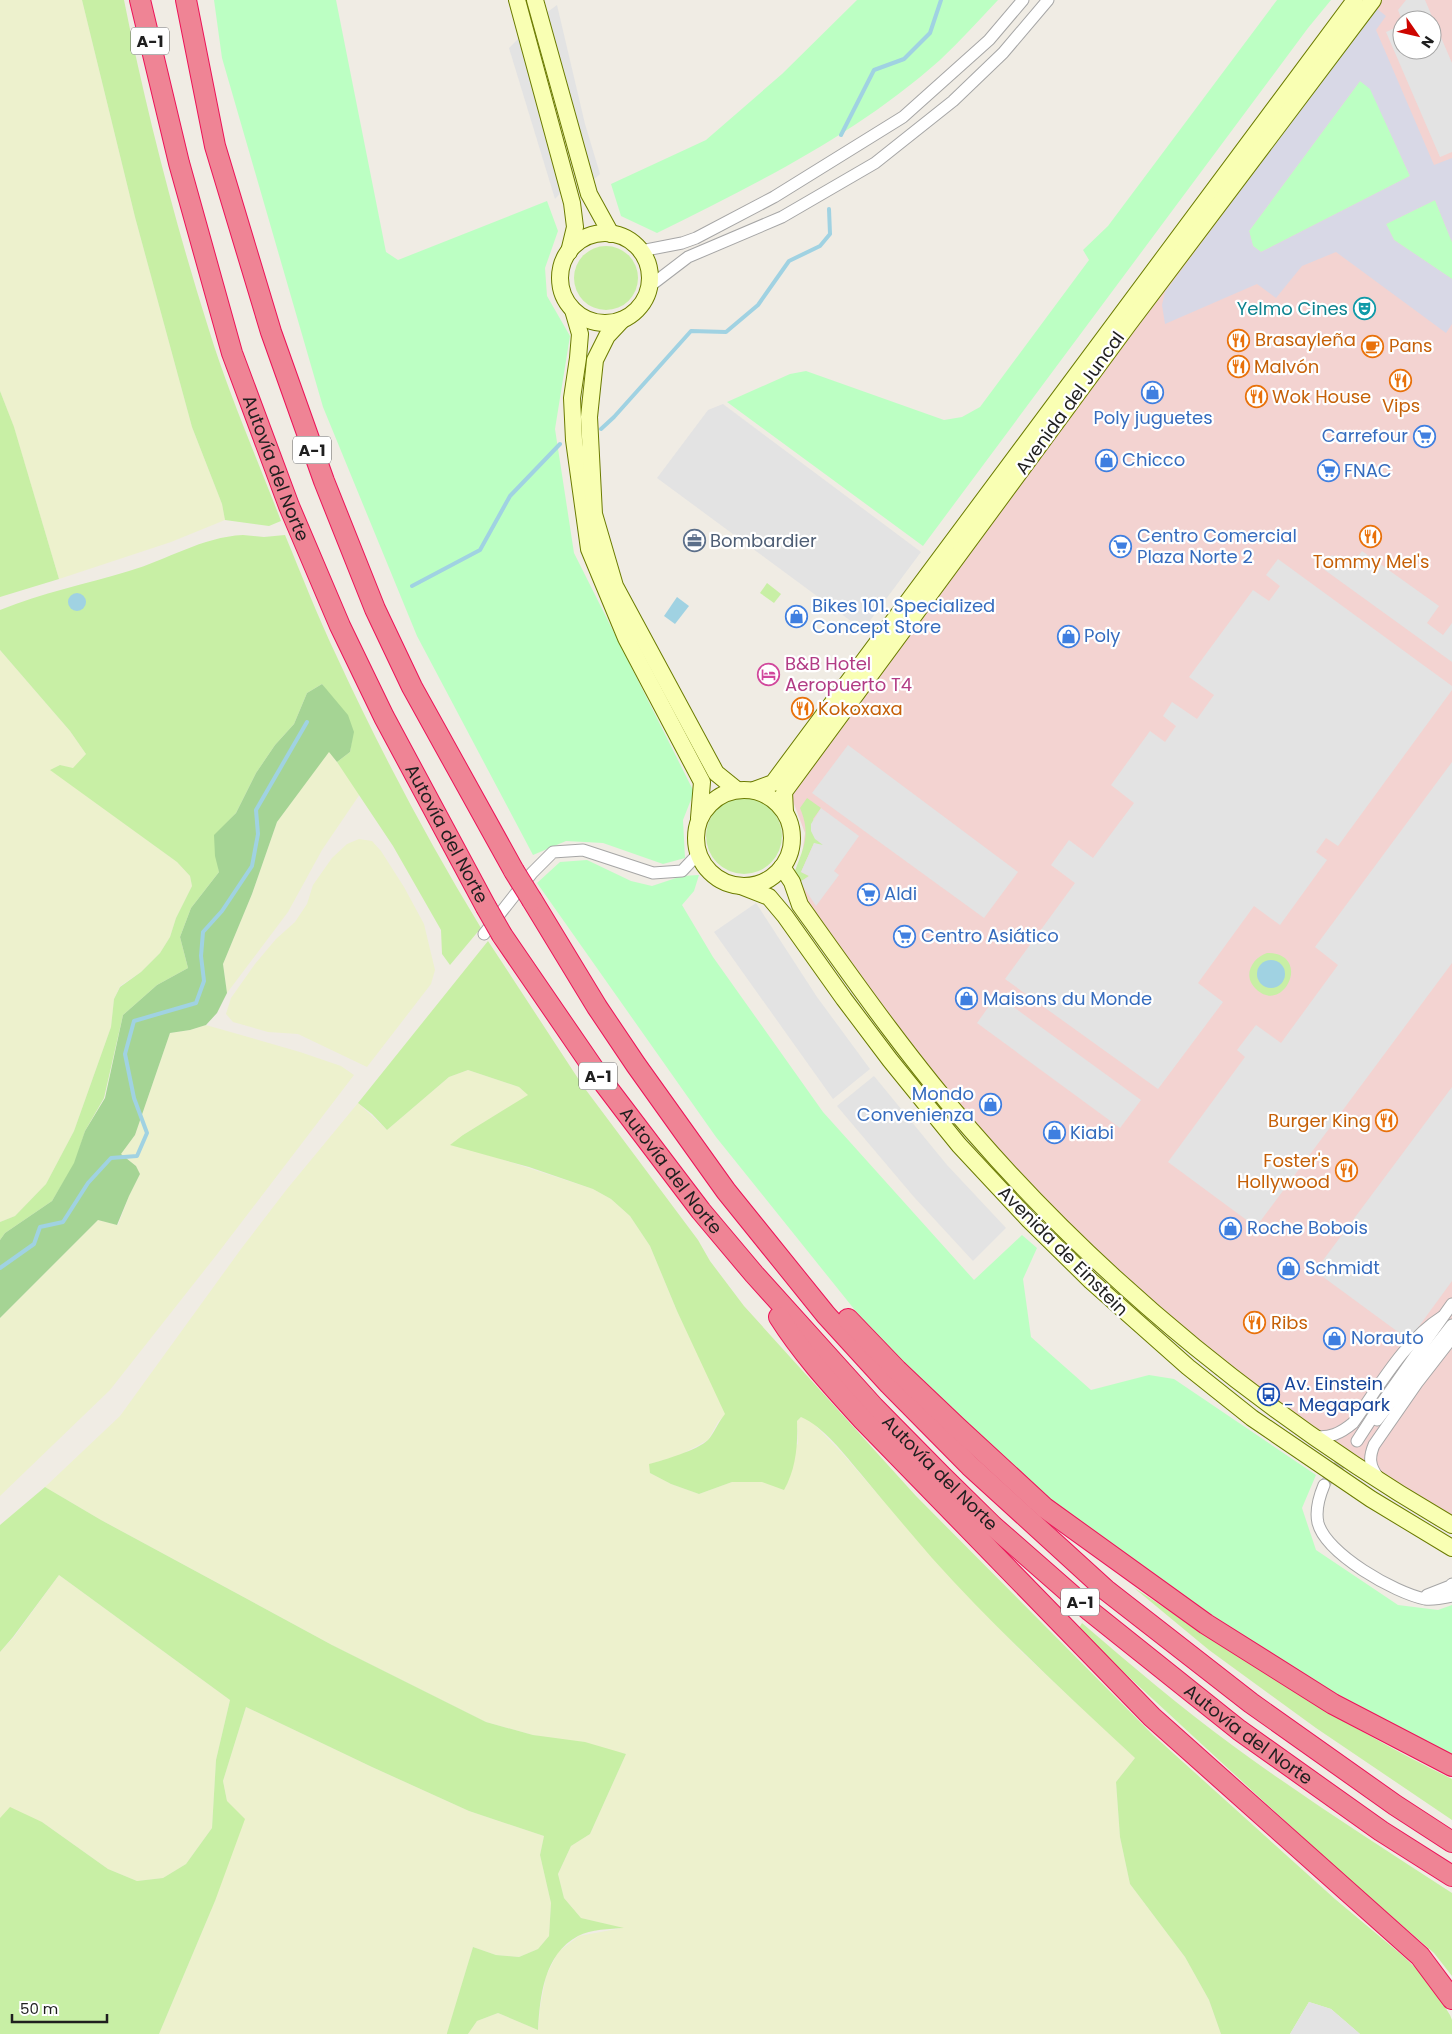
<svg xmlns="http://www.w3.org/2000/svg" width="1452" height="2034" font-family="Poppins,sans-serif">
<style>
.commercial{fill:#f3d3d1;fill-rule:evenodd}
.farmland{fill:#edf1cd}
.grass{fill:#c8efa5}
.forest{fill:#a5d494}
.park{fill:#bcffc3}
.parking{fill:#e3e3e3}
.plaza{fill:#d8d8e6;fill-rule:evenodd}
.water{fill:#a0d2e2}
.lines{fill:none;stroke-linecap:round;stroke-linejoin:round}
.stream{stroke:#a0d2e2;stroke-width:4}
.street-tunnel{stroke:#c6c3bd;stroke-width:11;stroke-dasharray:11 5.5;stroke-linecap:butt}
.street-casing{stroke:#a6a6a6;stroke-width:13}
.secondary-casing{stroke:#6b7b00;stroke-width:18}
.highway-casing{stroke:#ec1358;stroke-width:22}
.street{stroke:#fff;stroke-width:11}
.secondary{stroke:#f9ffb3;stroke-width:16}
.highway{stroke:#ef8495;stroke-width:20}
.highway-bridge-casing{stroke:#ec1358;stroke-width:22;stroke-linecap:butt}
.highway-bridge{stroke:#ef8495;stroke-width:20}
.labels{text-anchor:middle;stroke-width:4.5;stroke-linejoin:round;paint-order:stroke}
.shield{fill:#fff;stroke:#626262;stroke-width:1}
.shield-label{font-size:16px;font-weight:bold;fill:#1f1f1f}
.culture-label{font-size:18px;fill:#0d838f;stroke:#fff;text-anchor:end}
.food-label{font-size:18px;fill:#c56008;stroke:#fff;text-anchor:start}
.street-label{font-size:18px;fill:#1f1f1f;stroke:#fff}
.shop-label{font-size:18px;fill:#366cbe;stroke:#fff;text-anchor:start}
.service-label{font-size:18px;fill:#4e5e75;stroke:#fff;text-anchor:start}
.hotel-label{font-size:18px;fill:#b23c85;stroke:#fff;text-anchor:start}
.transit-label{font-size:18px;fill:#164399;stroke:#fff;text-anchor:start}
</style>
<rect width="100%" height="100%" fill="#f0ece4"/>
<path class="commercial" d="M1373,0H1452V1525L1200,1351L972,1131L800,905L801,861L805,833L791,796ZM1402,20H1432V50H1402Z"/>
<g class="farmland">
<polygon points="0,0 82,0 135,217 192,427 222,504 225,520 171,542 59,579 14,428 0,391"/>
<polygon points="0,650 70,731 86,754 73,769 60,765 51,770 177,862 190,876 192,886 176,918 170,937 160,953 141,972 120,986 114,999 111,1027 74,1131 46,1184 15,1216 0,1222"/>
<polygon points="329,751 360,794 322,850 288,912 227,993 223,964 252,894 277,822"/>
<polygon points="359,839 372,841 381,851 404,887 424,924 435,970 431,984 367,1067 298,1034 268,1032 233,1022 226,1014 231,998 255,964 276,939 295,922 307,904 313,885 332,858 347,844"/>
<polygon points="206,1025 300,1052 341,1066 354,1075 218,1253 110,1390 0,1496 0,1318 98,1220 118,1225 129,1196 140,1174 136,1166 121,1154 135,1135 170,1033 190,1030"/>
<polygon points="468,1070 519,1087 529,1095 463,1135 498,1158 593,1189 611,1199 630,1216 650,1246 677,1311 719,1398 726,1414 718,1422 708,1440 678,1456 650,1464 650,1473 671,1484 699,1494 732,1482 798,1444 797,1421 801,1417 811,1421 842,1453 933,1558 979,1607 1023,1653 1135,1758 1116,1782 1120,1837 1130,1884 1185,1957 1209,2000 1221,2034 468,2034 477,2021 498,2013 538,2030 540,2008 546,1976 558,1952 579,1936 622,1928 581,1918 564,1898 558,1874 571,1846 590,1834 626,1754 533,1735 486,1722 332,1645 101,1520 45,1487 120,1416 241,1249 287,1189 358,1103 387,1130 449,1077"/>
<polygon points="59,1575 230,1700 216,1760 212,1828 186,1864 163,1878 137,1881 108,1869 42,1822 0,1818 0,1652 14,1637"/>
<polygon points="246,1707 372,1767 469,1811 544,1836 540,1855 551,1903 549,1936 538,1949 519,1957 496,1955 473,1947 447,2034 159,2034 215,1901 227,1801 223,1781"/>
</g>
<g class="grass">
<path d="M82,0H124C146,110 175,223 209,330C229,395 257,458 281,521L269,526L225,520L222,504L192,427L135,217Z"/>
<circle cx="606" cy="278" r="32"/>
<polygon points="0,391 14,427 59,579 0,597"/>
<path d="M243,535L264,537L285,535C302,576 318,617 337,657C380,750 428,841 481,928L450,965L442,954L441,930L393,846L337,762L350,752L353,732L322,684L307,693L294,724L275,745L256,773L236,813L215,835L219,872L191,908L180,937L188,968L157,985L123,1015L104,1098L85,1131L75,1163L52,1201L5,1233L0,1240V1222L15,1216L46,1184L74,1131L111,1027L114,999L120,987L141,972L160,953L170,937L176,918L192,886L190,876L177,862L50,770L60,765L73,768L86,754L70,731L0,650V610C42,593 86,584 129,571C167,560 202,537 243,535Z"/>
<polygon points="767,583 781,594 774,603 760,593"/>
<circle cx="744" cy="836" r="38"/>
<path d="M807,798L821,808L813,819L823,845V847L814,843L801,872L809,876L800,882L795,871C804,847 811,834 800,808Z"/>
<path d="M488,941L583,1086L698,1240L710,1261L744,1306L916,1496L1153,1735L1335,1899L1403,1956L1427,1979L1450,2015L1452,2020V2034H1360L1331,2009L1309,2002L1290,2034H1221L1209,2000L1185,1957L1130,1884L1120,1837L1116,1782L1135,1758C1065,1693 996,1629 932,1558C908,1530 884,1502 861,1474C845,1455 823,1426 801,1417L797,1421C798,1445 796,1469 784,1490L762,1482H732L699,1494L671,1484L650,1473L649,1464C664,1460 698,1450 708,1440C713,1435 719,1421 725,1414L677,1311L650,1246L630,1216L611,1199L593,1189L529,1167L450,1145L463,1135L528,1095L519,1087L468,1070L449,1077L387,1130L372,1114L358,1103Z"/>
<path d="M1267,953C1313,953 1284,1016 1256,989C1242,976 1252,958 1267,953Z"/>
<path d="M45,1487L101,1520L332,1645L486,1722L533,1735L585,1742L626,1754L590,1834L571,1846L558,1874L564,1898L581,1918L624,1928C610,1929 591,1929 578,1936C544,1954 540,1996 538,2030L498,2013L477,2021L468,2034H447V2033L473,1947L496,1955L519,1957L538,1949L549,1936L551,1903L540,1855L544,1836L469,1811L372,1767L246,1707L223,1781L227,1801L245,1819L215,1901L159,2034H0V1818L10,1807L42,1822L108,1869L137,1881L163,1878L186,1864L212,1828L216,1760L230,1700L59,1575L13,1637L0,1652V1525Z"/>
<path d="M1133,1587C1237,1655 1340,1725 1452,1779V1820L1316,1728L1209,1650Z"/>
<path d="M1082,1623C1131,1665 1180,1707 1232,1745C1303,1797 1378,1845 1452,1893V1976L1434,1953L1336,1868L1078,1630Z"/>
</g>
<polygon class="forest" points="322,684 348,715 354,732 350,752 337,762 329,752 277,822 252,894 223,964 227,993 217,1013 206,1025 190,1030 170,1033 135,1135 121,1154 136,1166 140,1174 129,1196 117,1225 98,1220 0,1318 0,1240 5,1233 52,1201 74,1163 85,1131 105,1098 123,1015 157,985 188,968 180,937 191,908 219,872 215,856 214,835 236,813 256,773 275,745 294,724 307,693"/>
<g class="park">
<polygon points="214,0 336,0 386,252 398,260 547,201 558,231 545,268 547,296 570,336 555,429 574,553 694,792 683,820 685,858 663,864 603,843 566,841 533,855 417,636 323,407 222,58"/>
<path d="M857,0H998C979,20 960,41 940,60C857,134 756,184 657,233L621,216L611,184L706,140L782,74Z"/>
<polygon points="1277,0 1331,0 1308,28 923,546 727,402 790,374 806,371 944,420 962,417 980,407 1089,260 1083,250 1108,226"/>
<polygon points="1360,81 1370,88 1410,176 1261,252 1253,246 1249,231"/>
<polygon points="1435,200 1452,242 1452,279 1394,240 1386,224"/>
<polygon points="587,860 631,881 652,886 682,876 699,875 694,891 682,905 713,957 823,1112 974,1280 1022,1235 1037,1248 1023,1279 1031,1337 1091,1390 1149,1375 1174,1379 1316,1475 1302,1508 1316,1550 1398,1605 1438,1610 1452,1605 1452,1757 1301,1674 1084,1531 895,1360 716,1137 537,883 560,862"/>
</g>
<g class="parking">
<polygon points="1406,0 1425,0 1452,63 1452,152 1440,157 1386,32 1402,25 1402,50 1432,50 1432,20 1402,20 1398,10"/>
<polygon points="557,5 585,124 600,174 592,181 545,14"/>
<polygon points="521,36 563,190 555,199 509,48"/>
<polygon points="723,404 921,552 863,630 657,478 708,410"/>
<polygon points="1362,551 1439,606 1427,623 1443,635 1452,623 1452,662 1322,568 1332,555 1350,567"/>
<polygon points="1278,559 1452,686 1452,690 1338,846 1326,838 1316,852 1327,860 1280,925 1254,906 1198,983 1223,1002 1158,1089 1005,979 1075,883 1051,865 1069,840 1093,858 1134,803 1111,785 1150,731 1165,742 1176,726 1163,716 1172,702 1197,719 1214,695 1189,677 1253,590 1269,601 1280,586 1266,575"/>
<polygon points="848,745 1018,872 984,918 812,793"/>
<polygon points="1452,762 1452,963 1256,1227 1168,1162 1245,1057 1237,1050 1256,1025 1281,1043 1338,965 1315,947"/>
<polygon points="821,808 859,836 834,871 839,875 816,906 800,882 809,876 801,872 814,843 823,845 815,839 811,831 811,824"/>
<polygon points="756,903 817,997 870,1069 833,1099 714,932"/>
<polygon points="997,995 1141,1100 1120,1128 977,1023"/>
<polygon points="874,1076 947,1165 1006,1228 973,1261 914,1197 837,1106"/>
<polygon points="1452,1087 1452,1281 1409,1340 1315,1271"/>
<polygon points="1309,2002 1331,2009 1360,2034 1290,2034"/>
</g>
<path class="plaza" d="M1376,8L1386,16L1376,30L1434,165L1452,158V242L1435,200L1386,224L1394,240L1452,279V324L1446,333L1336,252L1302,266L1276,298L1257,284L1165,324L1162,305L1165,292ZM1360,81L1370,89L1410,176L1261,252L1253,246L1249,231Z"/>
<g class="water">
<circle cx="77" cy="602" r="9"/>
<polygon points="677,597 689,606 675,624 664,616"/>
<circle cx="1271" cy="974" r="14"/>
</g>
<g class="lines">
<g class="stream">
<polyline points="841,135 874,70 904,59 930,33 941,0"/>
<polyline points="601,429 614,417 691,331 726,332 758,305 789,261 820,246 830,234 829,209"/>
<polyline points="412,586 480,550 510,496 560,444"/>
<polyline points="0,1268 34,1244 40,1227 63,1222 88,1183 111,1158 137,1156 147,1133 134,1098 125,1054 134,1021 196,1003 204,981 201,956 203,932 222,911 252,866 258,834 256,810 307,722"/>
</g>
<polyline class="street-tunnel" points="1324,1485 1350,1451"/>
<defs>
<g id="street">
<polyline points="641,251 682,243 696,238 774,197 903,117 989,40 1023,0"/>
<polyline points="650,286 688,257 782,217 875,163 953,101 1003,53 1048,0"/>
<polyline points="484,934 532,873 553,852 583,850 653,873 682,871 698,854"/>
<polyline points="1377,1420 1452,1325"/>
<path d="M1313,1436C1329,1439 1341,1433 1353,1423C1379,1387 1404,1341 1442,1317"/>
<polyline points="1357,1441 1379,1407 1452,1304"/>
<path d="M1378,1477C1369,1466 1369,1457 1374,1445L1417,1383L1452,1338"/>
<path d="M1324,1485C1319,1497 1315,1510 1318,1523C1326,1554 1395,1593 1425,1599C1434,1600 1443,1598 1452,1596"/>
<polyline points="1427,1595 1450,1586 1452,1584"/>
</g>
<g id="secondary">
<polyline points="517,0 572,203 575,227 569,252"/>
<polyline points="535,0 589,194 611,234"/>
<circle cx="605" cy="278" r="45"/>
<polyline points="573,310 580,334 578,358 572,398 574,440 589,549 626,638 702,782 699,818"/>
<polyline points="622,320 607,336 595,360 589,417 594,514 615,586 716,773 737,790"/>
<circle cx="744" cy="838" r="48"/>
<polyline points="754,790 773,783 1355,0"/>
<polyline points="785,812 784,792 1128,325 1373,0"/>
<path d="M782,867L792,882L800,905C855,982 909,1059 971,1130C1107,1287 1273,1421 1452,1525"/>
<polyline points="741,886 769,897 785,916 844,999 890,1060 959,1145 1029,1220 1091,1281 1188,1367 1252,1418 1371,1499 1452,1548"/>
</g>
<g id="highway">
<path id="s1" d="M140,0L179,163L232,353L289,506L340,626L384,717L486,907"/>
<polyline points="186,0 215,146 271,332 324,481 375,609 412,687 514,871"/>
<polyline points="532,900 597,1007 636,1065 726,1191 826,1315 889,1384 970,1466 1106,1590 1251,1703 1395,1805 1452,1842"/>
<path id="s2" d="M502,935L600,1078L701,1211L754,1274L874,1407L942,1476L993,1526L1090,1611L1239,1730L1381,1831L1452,1876"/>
<path d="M779,1317C803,1355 833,1387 863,1420L1152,1717L1420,1956L1452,1999"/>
<polyline points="848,1319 897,1370 957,1427 1045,1508 1206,1624 1333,1704 1452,1766"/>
</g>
</defs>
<use href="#street" class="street-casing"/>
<use href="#secondary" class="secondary-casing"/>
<use href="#highway" class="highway-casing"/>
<use href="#street" class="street"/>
<use href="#secondary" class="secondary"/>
<use href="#highway" class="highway"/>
<defs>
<g id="highway-bridge">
<polyline points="514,871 532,900"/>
<polyline points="486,907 502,935"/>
</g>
</defs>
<use href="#highway-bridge" class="highway-bridge-casing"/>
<use href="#highway-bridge" class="highway-bridge"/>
</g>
<defs>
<symbol id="theatre-ring" viewBox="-11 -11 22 22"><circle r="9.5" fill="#fff" stroke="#0f9aa8" stroke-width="1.5"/><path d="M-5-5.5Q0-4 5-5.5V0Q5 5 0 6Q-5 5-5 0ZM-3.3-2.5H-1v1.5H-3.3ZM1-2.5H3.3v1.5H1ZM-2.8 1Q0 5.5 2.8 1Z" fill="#0f9aa8"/></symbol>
<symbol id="restaurant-ring" viewBox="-11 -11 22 22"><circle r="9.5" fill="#fff" stroke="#e8710a" stroke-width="1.5"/><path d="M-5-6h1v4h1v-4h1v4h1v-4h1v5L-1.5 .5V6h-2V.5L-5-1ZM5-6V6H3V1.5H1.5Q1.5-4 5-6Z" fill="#e8710a"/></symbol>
<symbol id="cafe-ring" viewBox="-11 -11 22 22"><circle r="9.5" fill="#fff" stroke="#e8710a" stroke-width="1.5"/><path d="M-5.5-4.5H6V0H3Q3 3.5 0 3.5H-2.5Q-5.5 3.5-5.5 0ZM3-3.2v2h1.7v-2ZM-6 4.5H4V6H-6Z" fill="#e8710a"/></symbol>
<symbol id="shop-ring" viewBox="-11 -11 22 22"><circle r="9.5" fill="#fff" stroke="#3f7fe0" stroke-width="1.5"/><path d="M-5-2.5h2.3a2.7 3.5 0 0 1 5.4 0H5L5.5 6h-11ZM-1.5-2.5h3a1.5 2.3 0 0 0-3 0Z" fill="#3f7fe0"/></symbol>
<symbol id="supermarket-ring" viewBox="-11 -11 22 22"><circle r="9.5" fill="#fff" stroke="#3f7fe0" stroke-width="1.5"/><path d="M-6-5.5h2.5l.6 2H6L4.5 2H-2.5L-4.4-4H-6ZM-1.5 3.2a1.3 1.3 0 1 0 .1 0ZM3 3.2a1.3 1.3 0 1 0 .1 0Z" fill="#3f7fe0"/></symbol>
<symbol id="office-ring" viewBox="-11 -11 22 22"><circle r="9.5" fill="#fff" stroke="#5c6f8a" stroke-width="1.5"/><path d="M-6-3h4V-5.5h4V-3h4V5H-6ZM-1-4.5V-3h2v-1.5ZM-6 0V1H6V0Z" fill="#5c6f8a"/></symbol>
<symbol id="hotel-ring" viewBox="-11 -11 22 22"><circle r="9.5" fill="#fff" stroke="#d1479c" stroke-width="1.5"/><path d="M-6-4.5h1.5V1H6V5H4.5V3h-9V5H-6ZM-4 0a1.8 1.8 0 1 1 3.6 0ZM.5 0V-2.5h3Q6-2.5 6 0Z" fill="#d1479c"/></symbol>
<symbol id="bus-ring" viewBox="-11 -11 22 22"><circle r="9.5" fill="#fff" stroke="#1a4fb4" stroke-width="1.5"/><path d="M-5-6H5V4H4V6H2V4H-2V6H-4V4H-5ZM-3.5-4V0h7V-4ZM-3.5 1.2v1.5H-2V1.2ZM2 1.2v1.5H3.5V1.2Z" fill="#1a4fb4"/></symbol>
</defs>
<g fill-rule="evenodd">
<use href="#theatre-ring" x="1352" y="296" width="25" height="25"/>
<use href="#restaurant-ring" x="1226" y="328" width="25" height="25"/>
<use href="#cafe-ring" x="1360" y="334" width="25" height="25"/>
<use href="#restaurant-ring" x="1226" y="354" width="25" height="25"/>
<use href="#restaurant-ring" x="1388" y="368" width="25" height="25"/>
<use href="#shop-ring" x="1140" y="380" width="25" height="25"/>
<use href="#restaurant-ring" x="1244" y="384" width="25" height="25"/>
<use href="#supermarket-ring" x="1412" y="424" width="25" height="25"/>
<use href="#shop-ring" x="1094" y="448" width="25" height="25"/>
<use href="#supermarket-ring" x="1316" y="458" width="25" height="25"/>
<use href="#restaurant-ring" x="1358" y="524" width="25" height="25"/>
<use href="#office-ring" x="682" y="528" width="25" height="25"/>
<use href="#supermarket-ring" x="1108" y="534" width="25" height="25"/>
<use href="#shop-ring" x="784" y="604" width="25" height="25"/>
<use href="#shop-ring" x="1056" y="624" width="25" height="25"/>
<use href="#hotel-ring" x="756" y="662" width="25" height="25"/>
<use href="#restaurant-ring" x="790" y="696" width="25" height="25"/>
<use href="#supermarket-ring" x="856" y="882" width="25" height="25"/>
<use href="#supermarket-ring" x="892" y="924" width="25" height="25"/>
<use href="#shop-ring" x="954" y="986" width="25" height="25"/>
<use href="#shop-ring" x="978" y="1092" width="25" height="25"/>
<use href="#restaurant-ring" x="1374" y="1108" width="25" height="25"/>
<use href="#shop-ring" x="1042" y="1120" width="25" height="25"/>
<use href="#restaurant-ring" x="1334" y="1158" width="25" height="25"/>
<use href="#shop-ring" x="1218" y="1216" width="25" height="25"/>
<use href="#shop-ring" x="1276" y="1256" width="25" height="25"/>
<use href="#restaurant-ring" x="1242" y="1310" width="25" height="25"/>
<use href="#shop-ring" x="1322" y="1326" width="25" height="25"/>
<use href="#bus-ring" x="1256" y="1382" width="25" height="25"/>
</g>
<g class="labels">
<g class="shield">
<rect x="131" y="27.5" width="38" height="27" rx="4"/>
<rect x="293" y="436.5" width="38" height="27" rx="4"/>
<rect x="579" y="1062.5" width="38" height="27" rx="4"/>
<rect x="1061" y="1588.5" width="38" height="27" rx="4"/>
</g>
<g class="shield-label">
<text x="150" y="47">A-1</text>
<text x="312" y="456">A-1</text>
<text x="598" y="1082">A-1</text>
<text x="1080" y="1608">A-1</text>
</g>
<g class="culture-label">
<text x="1348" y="315">Yelmo Cines</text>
</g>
<g class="food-label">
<text x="1255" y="346">Brasayleña</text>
<text x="1389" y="352">Pans</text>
<text x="1254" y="373">Malvón</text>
<text x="1272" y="403">Wok House</text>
<text x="1401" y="412" text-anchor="middle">Vips</text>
<text x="1371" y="568" text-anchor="middle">Tommy Mel's</text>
<text x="818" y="715">Kokoxaxa</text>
<text x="1371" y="1127" text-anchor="end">Burger King</text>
<text x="1330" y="1167" text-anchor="end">Foster's<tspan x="1330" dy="21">Hollywood</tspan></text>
<text x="1271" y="1329">Ribs</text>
</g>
<g class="street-label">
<text transform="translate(1070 403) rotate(-54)" y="6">Avenida del Juncal</text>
<text dy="6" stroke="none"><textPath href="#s1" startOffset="488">Autovía del Norte</textPath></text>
<text dy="6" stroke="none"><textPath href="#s1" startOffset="892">Autovía del Norte</textPath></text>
<text dy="6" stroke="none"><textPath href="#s2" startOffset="290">Autovía del Norte</textPath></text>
<text transform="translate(1063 1251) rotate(45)" y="6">Avenida de Einstein</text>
<text dy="6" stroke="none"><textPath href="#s2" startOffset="695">Autovía del Norte</textPath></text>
<text dy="6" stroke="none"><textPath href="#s2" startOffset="1100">Autovía del Norte</textPath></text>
</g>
<g class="shop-label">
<text x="1153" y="424" text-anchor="middle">Poly juguetes</text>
<text x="1408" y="442" text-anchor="end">Carrefour</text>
<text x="1122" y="466">Chicco</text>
<text x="1344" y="477">FNAC</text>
<text x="1137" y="542">Centro Comercial<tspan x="1137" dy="21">Plaza Norte 2</tspan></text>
<text x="812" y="612">Bikes 101. Specialized<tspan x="812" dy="21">Concept Store</tspan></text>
<text x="1084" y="642">Poly</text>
<text x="884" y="900">Aldi</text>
<text x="921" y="942">Centro Asiático</text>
<text x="983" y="1005">Maisons du Monde</text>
<text x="974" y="1100" text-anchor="end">Mondo<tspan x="974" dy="21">Convenienza</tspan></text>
<text x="1070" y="1139">Kiabi</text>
<text x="1247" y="1234">Roche Bobois</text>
<text x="1305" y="1274">Schmidt</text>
<text x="1351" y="1344">Norauto</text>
</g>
<g class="service-label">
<text x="710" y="547">Bombardier</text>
</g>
<g class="hotel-label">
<text x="785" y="670">B&amp;B Hotel<tspan x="785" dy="21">Aeropuerto T4</tspan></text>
</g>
<g class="transit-label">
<text x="1284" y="1390">Av. Einstein<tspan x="1284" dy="21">- Megapark</tspan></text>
</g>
</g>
<g transform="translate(1417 35) rotate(124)"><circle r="24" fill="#ffffff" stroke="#a5a5a5"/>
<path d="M0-4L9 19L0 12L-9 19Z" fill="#cd0500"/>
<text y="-8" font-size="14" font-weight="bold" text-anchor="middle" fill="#1f1f1f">N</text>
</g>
<path d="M12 2014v8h95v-8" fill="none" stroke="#1f1f1f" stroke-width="2.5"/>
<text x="20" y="2014" font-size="15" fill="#1f1f1f" stroke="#ffffff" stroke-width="4" paint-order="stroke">50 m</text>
</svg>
